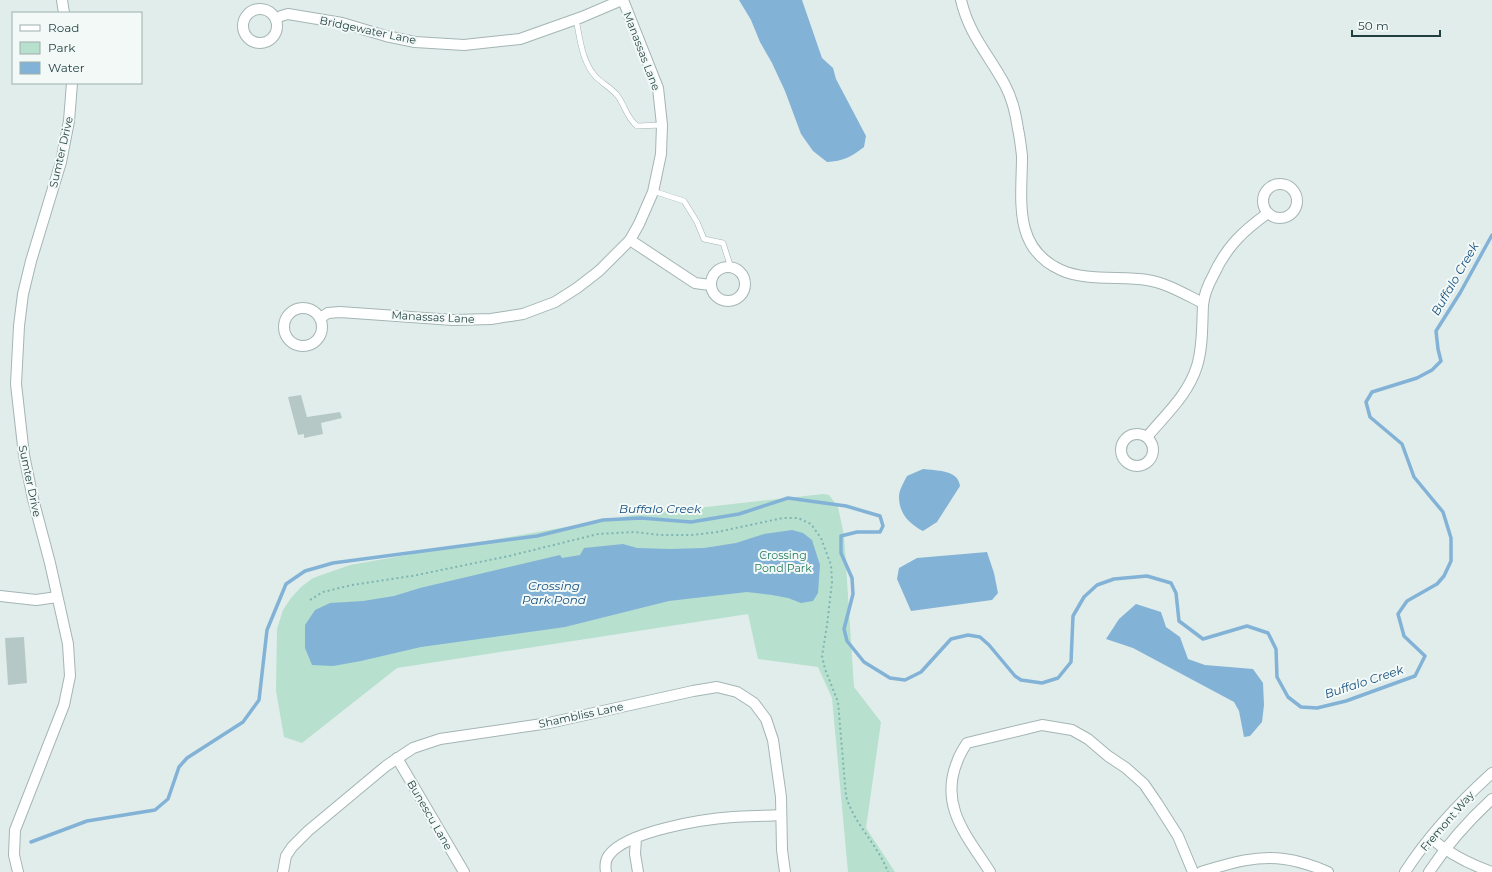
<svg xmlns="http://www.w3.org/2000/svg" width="1492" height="872" font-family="Montserrat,sans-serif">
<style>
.green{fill:#b7e0ce}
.water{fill:#83b2d7}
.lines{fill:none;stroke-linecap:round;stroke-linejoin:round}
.stream{stroke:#83b2d7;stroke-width:3.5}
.building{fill:#b6c8c5}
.service-casing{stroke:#a3b5b4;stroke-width:6}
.minor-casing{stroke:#a3b5b4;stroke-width:12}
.path{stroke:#7eb4b2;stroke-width:2;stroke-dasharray:2 3;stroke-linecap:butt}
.service{stroke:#fff;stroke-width:5}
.minor{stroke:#fff;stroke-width:10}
.labels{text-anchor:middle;stroke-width:4;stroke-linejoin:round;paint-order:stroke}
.street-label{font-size:11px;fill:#1f3f3f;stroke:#f2f9f7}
.park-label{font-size:11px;fill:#267a5f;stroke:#f2f9f7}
.water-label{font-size:12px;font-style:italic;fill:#144f81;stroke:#f2f9f7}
</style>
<rect width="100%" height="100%" fill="#e1edeb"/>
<polygon class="green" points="823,494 829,495 838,507 844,535 854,687 881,722 866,828 895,872 848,872 832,698 818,667 758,659 748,614 397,668 302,743 284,737 276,691 277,629 283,610 291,598 301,587 313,578 350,565 634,515"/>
<g class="water">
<path d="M739,0H802L822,58L833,68L836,79L866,136L864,147C851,157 843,161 827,162L813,151L801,134L785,91L772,63L760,42L751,20Z"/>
<path d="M923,469C936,471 958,469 960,486L937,522L923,531C909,524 899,513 899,497C899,490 904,482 907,476Z"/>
<polygon points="792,530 803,533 812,540 820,565 818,593 813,601 801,603 788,598 772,595 747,592 669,601 565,627 421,647 361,661 333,666 312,665 305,648 305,625 315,610 330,603 363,601 394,596 420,588 560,555 562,558 580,555 584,548 623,544 637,548 670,549 704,548 736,543 764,534"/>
<polygon points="987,552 994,573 998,593 992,600 911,611 897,579 899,568 917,558"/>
<polygon points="1136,604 1161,612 1166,627 1180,637 1188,659 1205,665 1253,669 1263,683 1264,705 1262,722 1250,736 1244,737 1239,711 1234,702 1133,648 1106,639 1119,619"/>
</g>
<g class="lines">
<polyline class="stream" points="31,842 87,821 155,810 168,799 179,767 187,758 243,722 259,700 267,630 286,584 305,571 333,563 537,536 603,520 641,518 691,522 739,514 788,498 846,506 880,516 883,526 880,532 857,532 841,536 841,553 852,578 853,594 844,629 847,641 864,662 890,678 905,680 921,672 951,639 968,635 980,637 989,645 1015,676 1021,680 1042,683 1058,678 1071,662 1073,616 1084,597 1097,585 1114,579 1147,576 1171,583 1176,593 1179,621 1203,639 1247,626 1268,633 1276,649 1277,677 1288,697 1301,707 1317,708 1346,701 1415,676 1425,656 1404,636 1398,614 1407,601 1437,584 1444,576 1451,561 1451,538 1443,512 1414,477 1402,444 1370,417 1366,402 1372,392 1417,378 1432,370 1441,361 1438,349 1436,331 1460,293 1492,235"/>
</g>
<g class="building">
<polygon points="301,395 307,417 340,412 342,418 321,423 323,434 304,438 304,434 298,435 288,397"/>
<polygon points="24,637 27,683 8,685 5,638"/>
</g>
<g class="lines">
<defs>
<g id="service">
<path d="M576,19C580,39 582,62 596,77C602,83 611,88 617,95C625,105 626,117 637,126L662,125"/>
<polyline points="653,191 684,201 697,222 704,239 723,243 731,268"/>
</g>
<g id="minor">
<polyline points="62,0 64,13"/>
<path d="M961,0C969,35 989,55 1005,85C1012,98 1016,115 1018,129C1020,138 1021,147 1022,156C1022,199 1012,248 1061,270C1084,281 1122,276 1147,280C1167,283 1186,295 1203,303"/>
<circle cx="260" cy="26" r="17"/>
<polyline points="276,19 281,16 288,14 342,23 386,36 415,42 464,45 520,39 582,17 622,0"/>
<circle cx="1280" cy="201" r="17"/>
<polyline points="630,240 695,283 710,285"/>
<circle cx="728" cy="284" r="17"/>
<circle cx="303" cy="327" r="19"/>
<polyline points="320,318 328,313 340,312 453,320 491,319 523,314 555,302 577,288 599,271 630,240 639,224 653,192 661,154 662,125 658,88 623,0"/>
<circle cx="1137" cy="450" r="16"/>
<path d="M1147,437C1166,414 1188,395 1197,366C1203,346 1202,325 1203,305C1204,295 1208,285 1213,276C1226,247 1243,231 1268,213"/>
<polyline points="0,596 36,600 57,597"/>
<polyline points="397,758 464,872"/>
<polyline points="636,838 635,854 638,872"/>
<path d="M1431,838C1449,854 1469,864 1492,872"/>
<polyline points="18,872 14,855 15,830 64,705 70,676 68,644 50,563 33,499 24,455 16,384 19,326 23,294 31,261 61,162 69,121 72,83"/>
<polyline points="283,872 286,856 292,847 308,831 386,766 413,748 440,739 549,723 693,691 717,687 737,692 754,703 766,719 773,740 781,797 782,850 785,872"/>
<path d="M606,872C605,866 605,860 609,855C627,831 704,819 733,817C749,816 765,816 781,815"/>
<path d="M990,872C968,837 939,807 957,762C959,756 963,749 967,743L1042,725L1072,730L1088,739L1108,756L1126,768L1144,784L1157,803L1178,836L1193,872"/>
<path d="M1201,872C1228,864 1255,855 1284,859C1299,861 1314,866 1328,872"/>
<path d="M1405,872C1429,835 1460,802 1492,773"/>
<path d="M1429,872C1447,845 1468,821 1492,799"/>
</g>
</defs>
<use href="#service" class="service-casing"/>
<use href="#minor" class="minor-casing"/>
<path class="path" d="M310,600L323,592L352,585L412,576L509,556L598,534L634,532L661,535H692L717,532L783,518H798L811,524L821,538L831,565L832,582L827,625L822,656L825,669L838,702L846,796C854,824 878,845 888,872"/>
<use href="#service" class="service"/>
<use href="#minor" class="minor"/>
</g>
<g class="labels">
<g class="street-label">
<text transform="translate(368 30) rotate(12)" y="4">Bridgewater Lane</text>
<text transform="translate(642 51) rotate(69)" y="4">Manassas Lane</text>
<text transform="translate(61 152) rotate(-77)" y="4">Sumter Drive</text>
<text transform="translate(433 317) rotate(3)" y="4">Manassas Lane</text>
<text transform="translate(30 481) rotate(78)" y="4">Sumter Drive</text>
<text transform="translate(581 715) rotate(-12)" y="4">Shambliss Lane</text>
<text transform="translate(430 815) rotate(60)" y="4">Bunescu Lane</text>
<text transform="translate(1447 821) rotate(-49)" y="4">Fremont Way</text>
</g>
<g class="park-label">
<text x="783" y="559">Crossing<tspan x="783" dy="13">Pond Park</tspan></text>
</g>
<g class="water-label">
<text transform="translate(1455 279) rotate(-60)" y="4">Buffalo Creek</text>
<text x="660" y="513">Buffalo Creek</text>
<text x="554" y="590">Crossing<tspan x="554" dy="14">Park Pond</tspan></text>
<text transform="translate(1364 682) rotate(-18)" y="4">Buffalo Creek</text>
</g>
</g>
<rect x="12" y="12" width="130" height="72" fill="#f2f9f7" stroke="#9eafad"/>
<rect x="20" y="25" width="20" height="6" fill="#ffffff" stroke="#9eafad"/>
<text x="48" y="32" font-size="12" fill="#1f3f3f">Road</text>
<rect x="20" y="42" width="20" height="12" fill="#b7e0ce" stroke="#9eafad"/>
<text x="48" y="52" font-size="12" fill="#1f3f3f">Park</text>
<rect x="20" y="62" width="20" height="12" fill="#83b2d7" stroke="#9eafad"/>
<text x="48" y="72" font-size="12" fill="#1f3f3f">Water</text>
<path d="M1352 30v6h88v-6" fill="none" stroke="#1f3f3f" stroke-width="2"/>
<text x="1358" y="30" font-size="12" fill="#1f3f3f" stroke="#f2f9f7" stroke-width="3" paint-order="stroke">50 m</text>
</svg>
